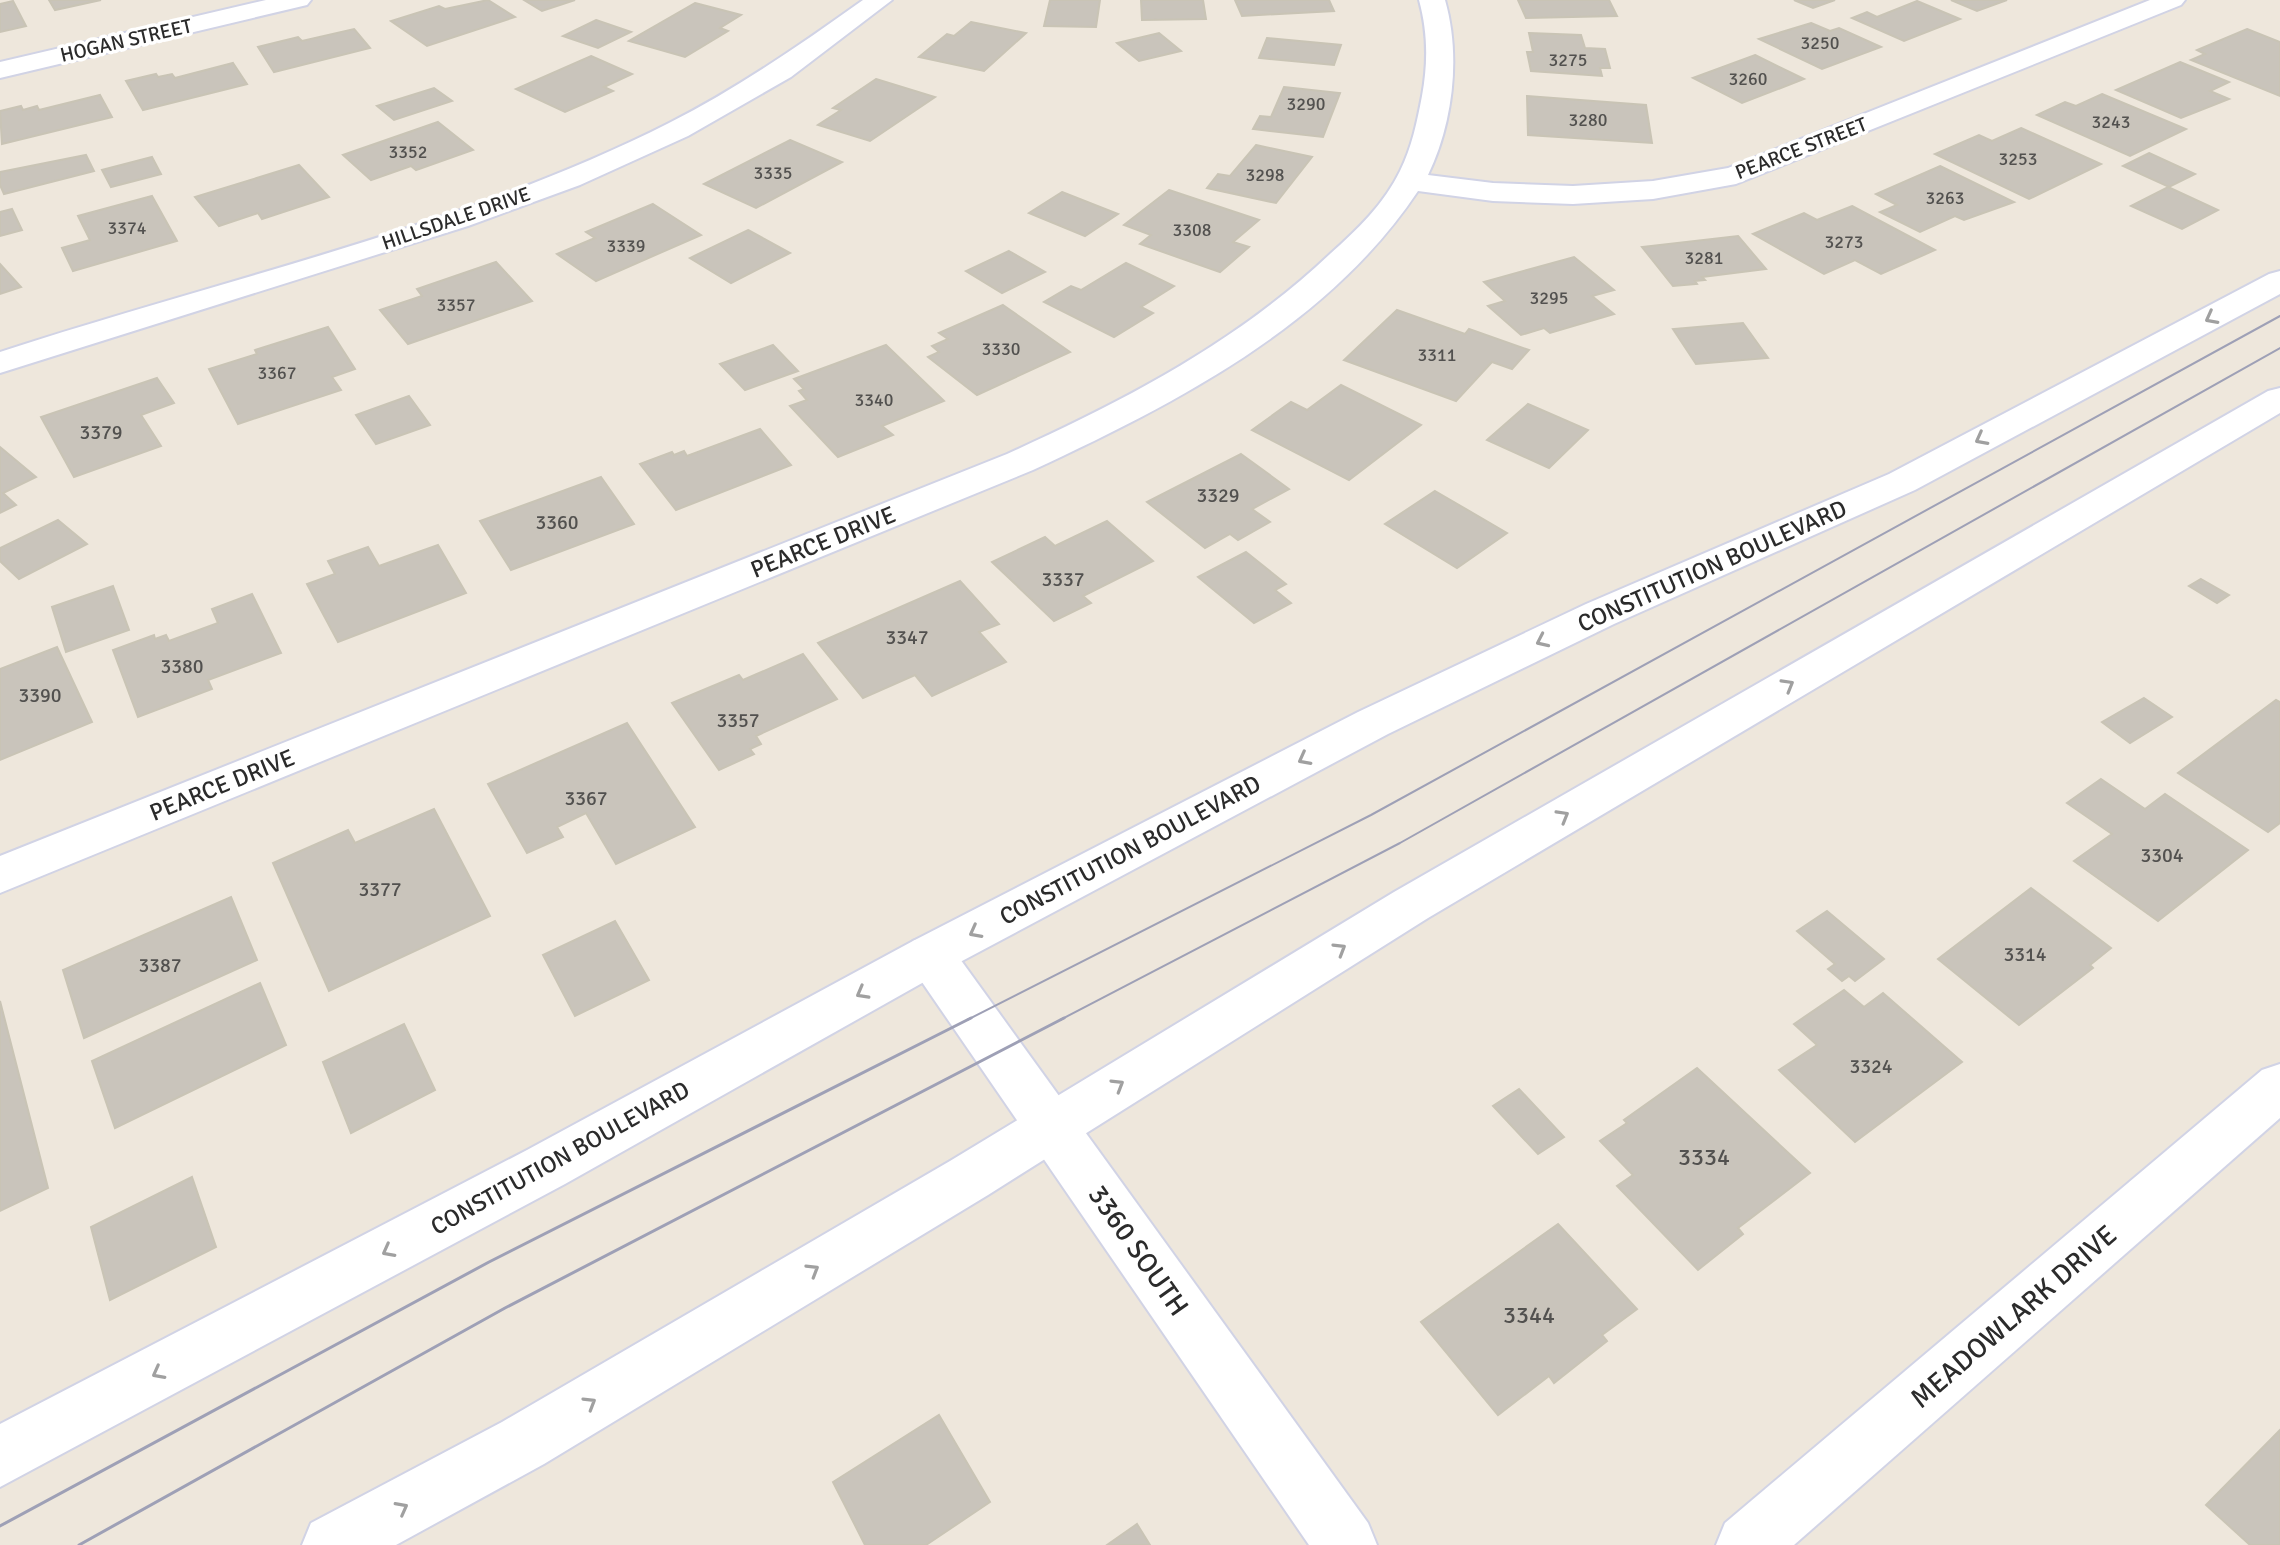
<svg xmlns="http://www.w3.org/2000/svg" width="2280" height="1545" font-family="Signika,sans-serif">
<style>
.building{fill:#c9c4bb;stroke:#c9c4b5;stroke-width:2}
.lines{fill:none;stroke-linecap:round;stroke-linejoin:round}
.minor-casing{stroke:#d1d3e5;stroke-width:4}
.secondary-casing{stroke:#d1d3e5;stroke-width:4}
.minor{fill:#fff;fill-rule:evenodd}
.secondary{fill:#fff;fill-rule:evenodd}
.tram-far1{stroke:#9ea0b6;stroke-width:2}
.tram{stroke:#9ea0b6;stroke-width:3}
.oneway{stroke:#a0a0a0}
.labels{text-anchor:middle;stroke-width:7;stroke-linejoin:round;paint-order:stroke}
.far-number-label{font-size:18px;fill:#52514f}
.far-street-label{font-size:20px;fill:#2b2b2b;stroke:#fff}
.number-label{font-size:20px;fill:#52514f}
.street-label{font-size:24px;fill:#2b2b2b;stroke:#fff}
.near-number-label{font-size:24px;fill:#52514f}
.near-street-label{font-size:28px;fill:#2b2b2b;stroke:#fff}
</style>
<rect width="100%" height="100%" fill="#eee7dc"/>
<g class="building">
<polygon points="49,0 101,0 55,10"/>
<polygon points="488,0 515,17 427,46 391,21 439,6 445,9"/>
<polygon points="524,0 575,0 542,11"/>
<polygon points="1050,0 1100,0 1096,27 1044,26"/>
<polygon points="1141,0 1203,0 1206,19 1142,20"/>
<polygon points="1235,0 1329,0 1334,11 1242,16"/>
<polygon points="1518,0 1609,0 1617,16 1526,18"/>
<polygon points="1794,0 1835,0 1813,8"/>
<polygon points="1951,0 2007,0 1977,11"/>
<polygon points="13,1 26,26 0,32 0,4"/>
<polygon points="1917,1 1960,19 1904,41 1852,18 1867,12 1877,17"/>
<polygon points="695,3 741,15 720,28 728,31 685,57 629,41"/>
<polygon points="596,20 631,32 598,48 563,36"/>
<polygon points="971,22 1026,33 984,71 919,57 947,34 954,36"/>
<polygon points="1811,23 1830,31 1839,28 1881,47 1822,69 1759,39"/>
<polygon points="354,29 370,48 274,72 258,47 298,37 302,41"/>
<polygon points="2247,29 2280,42 2280,96 2191,60 2205,54 2197,50"/>
<polygon points="1159,33 1181,51 1139,61 1117,43"/>
<polygon points="1529,33 1581,35 1585,48 1605,49 1610,68 1600,68 1602,76 1531,71 1527,52 1533,52"/>
<polygon points="1267,38 1341,45 1334,65 1259,58"/>
<polygon points="1755,55 1804,79 1742,103 1693,78"/>
<polygon points="591,56 632,74 604,87 613,91 565,112 516,89"/>
<polygon points="2180,62 2229,82 2210,91 2229,99 2181,118 2116,90"/>
<polygon points="233,63 247,84 143,110 126,81 156,74 158,77 172,74 175,78"/>
<polygon points="876,79 935,97 870,141 818,125 841,110 833,108"/>
<polygon points="1284,87 1340,93 1323,137 1253,129 1260,116 1271,117"/>
<polygon points="434,88 452,101 394,120 377,106"/>
<polygon points="2102,94 2186,129 2130,156 2037,115 2065,102 2076,106"/>
<polygon points="100,95 112,117 2,144 0,111 21,106 23,110 37,106 39,110"/>
<polygon points="1527,96 1646,105 1652,143 1528,135"/>
<polygon points="438,122 473,150 416,170 411,166 371,180 343,155"/>
<polygon points="2021,128 2101,164 2029,199 1935,154 1979,135 1992,141"/>
<polygon points="790,140 842,162 756,208 704,184"/>
<polygon points="1256,145 1312,157 1276,203 1207,188 1218,174 1230,176"/>
<polygon points="2149,153 2195,174 2169,187 2123,166"/>
<polygon points="86,155 94,171 4,194 0,185 0,172"/>
<polygon points="152,157 161,174 111,187 102,170"/>
<polygon points="299,165 329,197 262,219 258,213 219,226 195,197"/>
<polygon points="1940,166 2014,202 1964,220 1955,216 1920,232 1880,212 1897,205 1876,194"/>
<polygon points="2168,187 2218,210 2182,229 2131,206"/>
<polygon points="1169,190 1259,220 1233,242 1249,247 1220,272 1140,244 1151,235 1124,225"/>
<polygon points="1062,192 1118,214 1085,236 1029,213"/>
<polygon points="152,196 177,241 73,271 62,248 90,240 78,216"/>
<polygon points="653,204 701,235 596,281 557,254 595,238 586,232"/>
<polygon points="1852,206 1935,250 1881,274 1855,260 1824,274 1753,234 1804,213 1817,220"/>
<polygon points="12,209 22,230 0,236 0,212"/>
<polygon points="748,230 790,253 731,283 690,258"/>
<polygon points="1738,236 1766,269 1702,277 1705,280 1695,281 1697,284 1673,286 1642,247"/>
<polygon points="1009,251 1045,272 1002,293 966,271"/>
<polygon points="1574,257 1614,290 1592,296 1614,314 1550,333 1544,328 1521,335 1488,306 1505,301 1484,282"/>
<polygon points="496,262 532,301 408,344 380,310 422,296 417,289"/>
<polygon points="1126,263 1174,286 1141,307 1153,313 1114,337 1044,302 1071,286 1081,290"/>
<polygon points="0,264 21,287 0,294"/>
<polygon points="1003,305 1070,352 977,395 928,357 939,352 932,346 948,339 939,333"/>
<polygon points="1397,310 1465,334 1469,329 1529,350 1512,369 1492,362 1456,401 1344,360"/>
<polygon points="1743,323 1768,358 1696,364 1673,329"/>
<polygon points="328,327 355,369 332,377 341,390 238,424 209,369 257,354 255,350"/>
<polygon points="773,345 798,371 745,390 720,364"/>
<polygon points="886,345 944,401 882,426 893,435 838,457 790,406 807,400 799,391 804,389 794,379"/>
<polygon points="157,378 174,403 141,415 161,446 74,477 41,417"/>
<polygon points="1341,385 1421,425 1349,480 1252,430 1291,402 1307,410"/>
<polygon points="409,396 430,425 376,444 356,415"/>
<polygon points="1528,404 1588,430 1549,468 1487,440"/>
<polygon points="760,429 791,465 676,510 640,464 672,452 674,455 684,451 687,456"/>
<polygon points="0,447 36,477 3,493 16,505 0,513"/>
<polygon points="1241,454 1289,489 1252,509 1270,522 1238,540 1230,534 1205,548 1147,502"/>
<polygon points="601,477 634,524 511,570 480,521"/>
<polygon points="1435,491 1507,533 1457,568 1385,524"/>
<polygon points="58,520 87,544 19,579 0,561 0,548"/>
<polygon points="1107,521 1153,561 1083,596 1091,603 1054,621 992,562 1045,537 1055,546"/>
<polygon points="438,545 466,593 338,642 307,584 335,574 328,561 368,547 379,566"/>
<polygon points="1246,552 1286,584 1275,590 1291,603 1254,623 1198,577"/>
<polygon points="2201,579 2229,595 2217,603 2189,586"/>
<polygon points="960,581 999,624 979,632 1006,662 932,696 915,675 863,698 818,643"/>
<polygon points="113,586 129,630 66,652 52,607"/>
<polygon points="252,594 281,653 208,680 212,689 138,717 113,650 154,635 155,639 166,635 169,641 218,623 212,609"/>
<polygon points="57,647 92,722 0,760 0,669"/>
<polygon points="803,654 837,699 756,736 761,744 750,749 754,754 719,770 672,703 739,675 743,680"/>
<polygon points="2144,698 2172,717 2130,743 2102,722"/>
<polygon points="2276,700 2280,702 2280,823 2268,832 2178,773"/>
<polygon points="627,723 695,827 616,864 586,813 557,827 563,837 527,853 488,784"/>
<polygon points="2101,779 2145,809 2165,794 2248,850 2158,921 2074,861 2112,834 2067,803"/>
<polygon points="434,809 490,916 329,991 273,863 348,830 355,843"/>
<polygon points="2031,888 2111,948 2090,965 2093,968 2019,1025 1938,959"/>
<polygon points="231,897 257,960 84,1038 63,970"/>
<polygon points="1827,911 1884,959 1855,981 1849,976 1842,981 1828,969 1835,964 1797,931"/>
<polygon points="615,921 649,980 575,1016 543,955"/>
<polygon points="260,983 286,1045 115,1128 92,1061"/>
<polygon points="1844,990 1864,1007 1883,993 1962,1062 1855,1142 1779,1070 1817,1045 1794,1024"/>
<polygon points="0,1001 48,1188 0,1211"/>
<polygon points="404,1024 435,1090 351,1133 323,1062"/>
<polygon points="1697,1068 1810,1173 1738,1228 1743,1234 1698,1270 1617,1186 1633,1175 1600,1141 1627,1123 1624,1120"/>
<polygon points="1519,1089 1564,1137 1538,1154 1493,1106"/>
<polygon points="192,1177 216,1247 110,1300 91,1227"/>
<polygon points="1558,1224 1637,1309 1602,1335 1607,1341 1554,1383 1549,1376 1498,1415 1421,1322"/>
<polygon points="939,1415 990,1502 926,1545 865,1545 833,1482"/>
<polygon points="2280,1430 2280,1545 2250,1545 2206,1505"/>
<polygon points="1137,1524 1150,1545 1107,1545"/>
</g>
<g class="lines">
<defs>
<g id="minor">
<polygon points="266,0 311,0 307,5 0,78 0,62"/>
<path d="M863,0H892L791,77L688,136L580,185L468,226L0,373V352C219,280 464,227 669,123C738,88 800,45 863,0Z"/>
<path d="M1419,0H1445C1461,56 1453,123 1428,175L1493,183L1573,186L1653,181L1728,168L2150,0H2185L2181,5L1736,184L1653,199L1573,204L1493,201L1418,191C1328,326 1176,403 1033,470L0,893V856L1007,454C1124,401 1236,343 1330,254C1357,230 1384,204 1400,171C1412,147 1417,122 1422,96C1428,63 1428,33 1419,0Z"/>
<polygon points="930,935 947,941 1368,1523 1377,1545 1309,1545 913,969 906,955 913,941"/>
<polygon points="2280,1064 2280,1118 1794,1545 1716,1545 1725,1523 2262,1070"/>
</g>
<g id="secondary">
<polygon points="2280,271 2280,294 1915,490 1614,624 1388,734 947,969 565,1184 0,1487 0,1424 527,1150 913,941 1358,712 1586,604 1889,474 2269,274"/>
<polygon points="2280,388 2280,413 1428,918 988,1195 544,1464 396,1545 302,1545 311,1523 502,1422 950,1161 1394,892 2268,391"/>
</g>
</defs>
<use href="#minor" class="minor-casing"/>
<use href="#secondary" class="secondary-casing"/>
<use href="#minor" class="minor"/>
<use href="#secondary" class="secondary"/>
<g class="tram-far1">
<polyline points="967,1020 1371,815 2280,316"/>
<polyline points="1060,1020 1400,843 2280,348"/>
</g>
<g class="tram">
<polyline points="0,1526 489,1262 971,1018"/>
<polyline points="79,1545 505,1308 1064,1018"/>
</g>
</g>
<defs><path id="oneway-chevron" d="M-2-3.5L2.5 0L-2 3.5" fill="none" stroke-width="1.6" stroke-linecap="round" stroke-linejoin="round" transform="scale(2)"/></defs>
<g class="oneway">
<use href="#oneway-chevron" transform="translate(2211 318) rotate(152)"/>
<use href="#oneway-chevron" transform="translate(1981 439) rotate(152)"/>
<use href="#oneway-chevron" transform="translate(1542 641) rotate(155)"/>
<use href="#oneway-chevron" transform="translate(1788 685) rotate(-30)"/>
<use href="#oneway-chevron" transform="translate(1304 759) rotate(152)"/>
<use href="#oneway-chevron" transform="translate(1563 816) rotate(-30)"/>
<use href="#oneway-chevron" transform="translate(975 932) rotate(152)"/>
<use href="#oneway-chevron" transform="translate(1340 949) rotate(-31)"/>
<use href="#oneway-chevron" transform="translate(862 993) rotate(151)"/>
<use href="#oneway-chevron" transform="translate(1118 1085) rotate(-31)"/>
<use href="#oneway-chevron" transform="translate(388 1251) rotate(152)"/>
<use href="#oneway-chevron" transform="translate(813 1270) rotate(-31)"/>
<use href="#oneway-chevron" transform="translate(158 1373) rotate(152)"/>
<use href="#oneway-chevron" transform="translate(590 1403) rotate(-31)"/>
<use href="#oneway-chevron" transform="translate(402 1508) rotate(-28)"/>
</g>
<g class="labels">
<g class="far-number-label">
<text x="1820" y="49">3250</text>
<text x="1568" y="66">3275</text>
<text x="1748" y="85">3260</text>
<text x="1306" y="110">3290</text>
<text x="1588" y="126">3280</text>
<text x="2111" y="128">3243</text>
<text x="408" y="158">3352</text>
<text x="2018" y="165">3253</text>
<text x="773" y="179">3335</text>
<text x="1265" y="181">3298</text>
<text x="1945" y="204">3263</text>
<text x="127" y="234">3374</text>
<text x="1192" y="236">3308</text>
<text x="1844" y="248">3273</text>
<text x="626" y="252">3339</text>
<text x="1704" y="264">3281</text>
<text x="1549" y="304">3295</text>
<text x="456" y="311">3357</text>
<text x="1001" y="355">3330</text>
<text x="1437" y="361">3311</text>
<text x="277" y="379">3367</text>
<text x="874" y="406">3340</text>
</g>
<g class="far-street-label">
<text transform="translate(126 40) rotate(-13)" y="7">HOGAN STREET</text>
<text transform="translate(1801 148) rotate(-21)" y="7">PEARCE STREET</text>
<text transform="translate(456 218) rotate(-19)" y="7">HILLSDALE DRIVE</text>
</g>
<g class="number-label">
<text x="101" y="439">3379</text>
<text x="1218" y="502">3329</text>
<text x="557" y="529">3360</text>
<text x="1063" y="586">3337</text>
<text x="907" y="644">3347</text>
<text x="182" y="673">3380</text>
<text x="40" y="702">3390</text>
<text x="738" y="727">3357</text>
<text x="586" y="805">3367</text>
<text x="2162" y="862">3304</text>
<text x="380" y="896">3377</text>
<text x="2025" y="961">3314</text>
<text x="160" y="972">3387</text>
<text x="1871" y="1073">3324</text>
</g>
<g class="street-label">
<text transform="translate(823 542) rotate(-22)" y="8">PEARCE DRIVE</text>
<text transform="translate(1712 566) rotate(-24)" y="8">CONSTITUTION BOULEVARD</text>
<text transform="translate(222 785) rotate(-22)" y="8">PEARCE DRIVE</text>
<text transform="translate(1130 850) rotate(-28)" y="8">CONSTITUTION BOULEVARD</text>
<text transform="translate(560 1158) rotate(-29)" y="8">CONSTITUTION BOULEVARD</text>
</g>
<g class="near-number-label">
<text x="1704" y="1165">3334</text>
<text x="1529" y="1323">3344</text>
</g>
<g class="near-street-label">
<text transform="translate(1139 1250) rotate(55)" y="10">3360 SOUTH</text>
<text transform="translate(2013 1316) rotate(-41)" y="10">MEADOWLARK DRIVE</text>
</g>
</g>
</svg>
